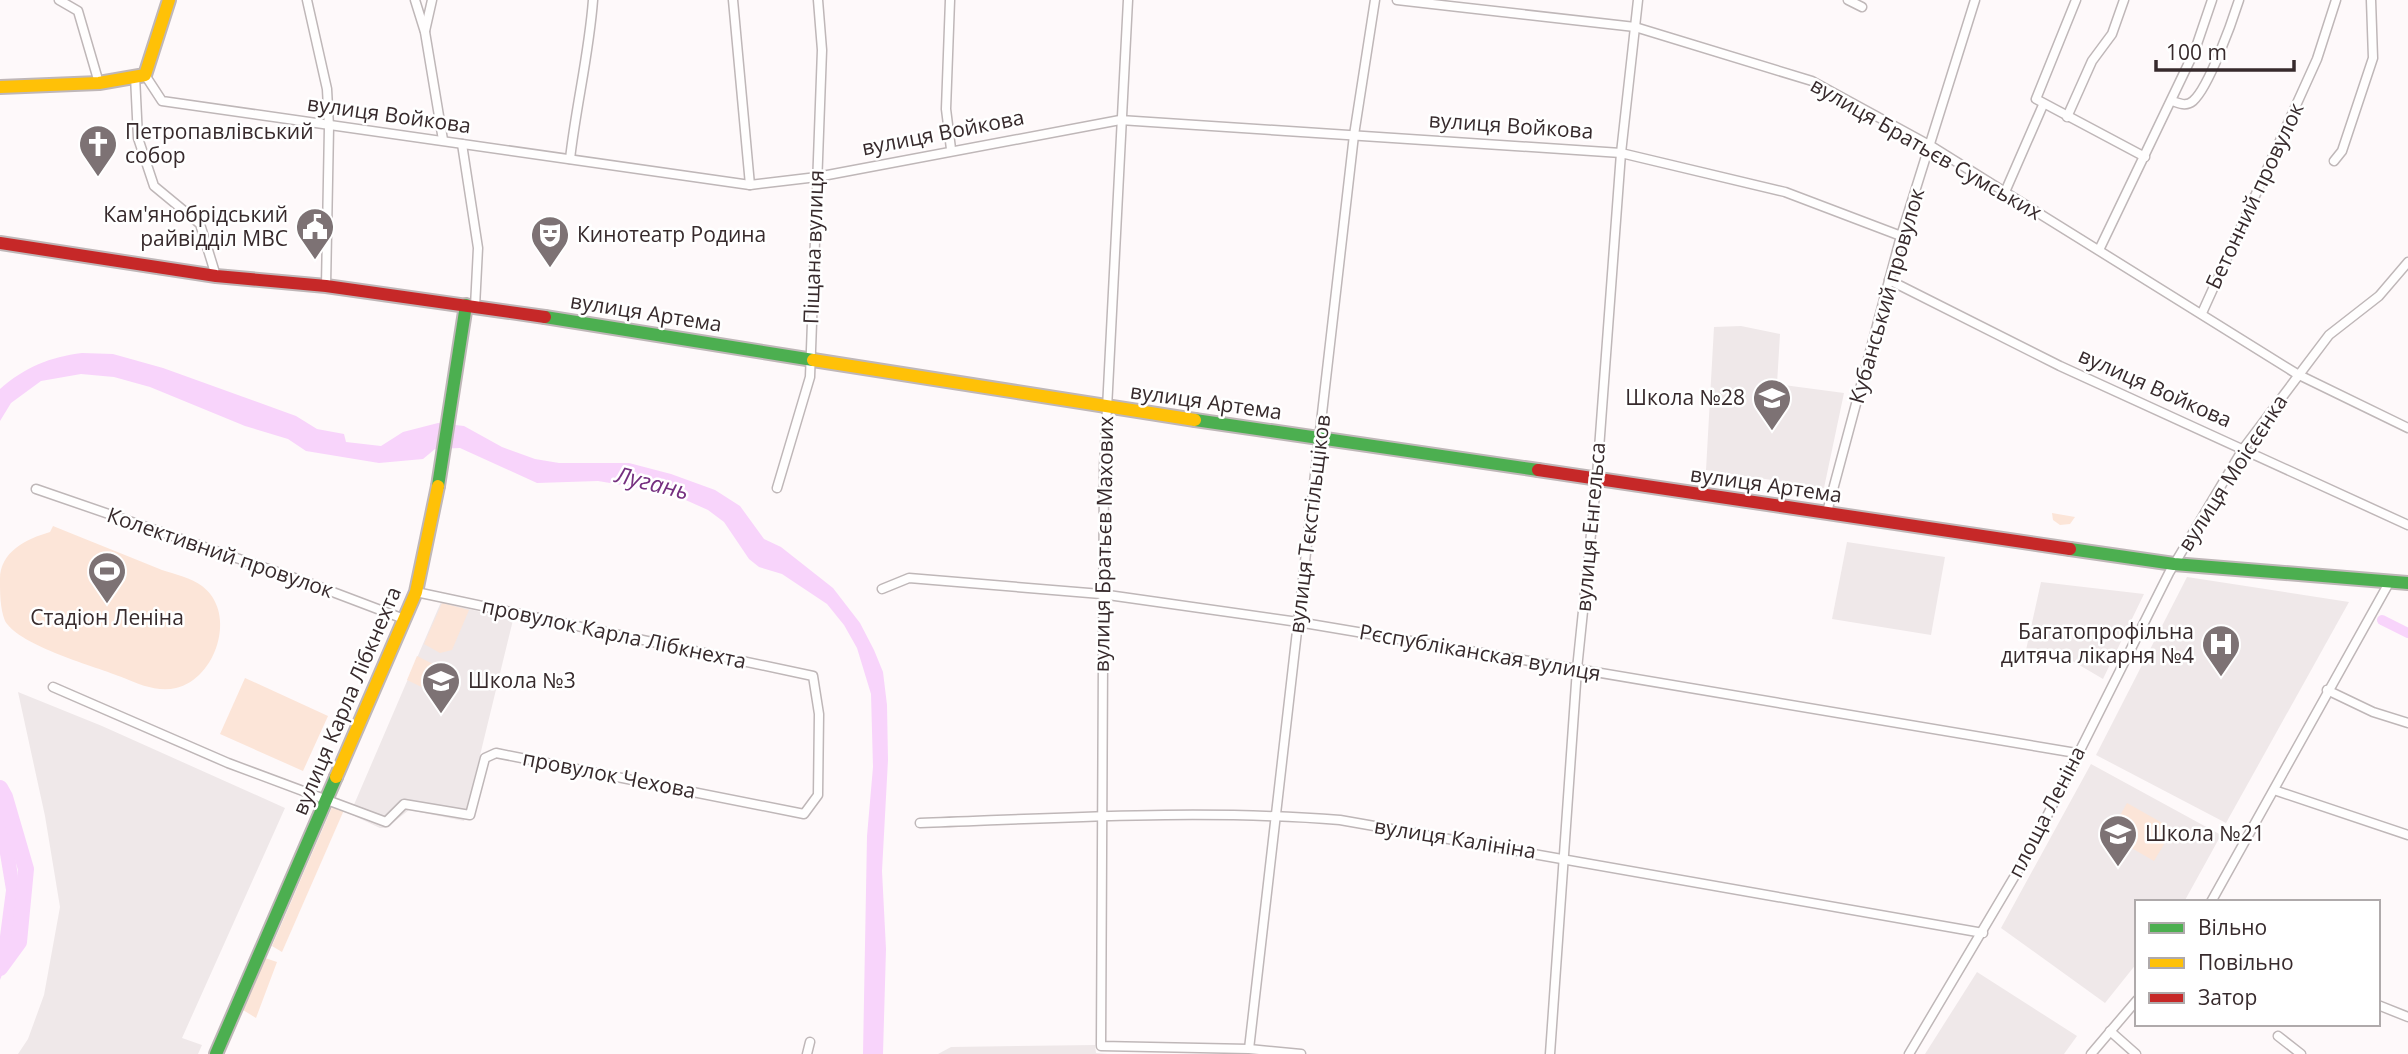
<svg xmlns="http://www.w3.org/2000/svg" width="2408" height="1054" font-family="'Open Sans',sans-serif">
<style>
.built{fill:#efe8e9}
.green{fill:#fce5d8}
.water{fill:#f8d4fb}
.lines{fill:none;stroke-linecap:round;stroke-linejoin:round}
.canal{stroke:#f8d4fb;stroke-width:10}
.river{stroke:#f8d4fb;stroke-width:16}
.street-casing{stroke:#bfb7b8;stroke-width:11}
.fast-casing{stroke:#bfb7b8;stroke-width:16}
.slow-casing{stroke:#bfb7b8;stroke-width:16}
.jam-casing{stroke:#bfb7b8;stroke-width:16}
.street{stroke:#fffefe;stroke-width:8}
.fast{stroke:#4caf50;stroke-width:12}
.slow{stroke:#ffc107;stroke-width:12}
.jam{stroke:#c62828;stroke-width:12}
.labels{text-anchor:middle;stroke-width:5;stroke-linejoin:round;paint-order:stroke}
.street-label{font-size:21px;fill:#372a2c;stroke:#fff}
.poi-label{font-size:21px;fill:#372a2c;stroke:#fff;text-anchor:start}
.water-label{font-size:23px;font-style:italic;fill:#752f7f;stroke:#fff}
</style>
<rect width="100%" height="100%" fill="#fef9fa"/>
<g class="built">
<polygon points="1741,326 1780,334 1777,384 1844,393 1824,488 1706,470 1714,327"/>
<polygon points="1847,542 1945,557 1931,635 1832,619"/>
<polygon points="2187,577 2349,602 2226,823 2096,755"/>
<polygon points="2041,582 2144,594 2103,679 2064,656 2026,650"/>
<polygon points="441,602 513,620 464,821 409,810 386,828 380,828 350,814"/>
<polygon points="18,692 102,726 285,808 182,1038 202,1045 198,1054 18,1054 28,1039 44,995 60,907 45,816"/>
<polygon points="2091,764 2221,835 2184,902 2137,902 2137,963 2105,1003 2001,928"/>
<polygon points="1977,972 2077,1036 2064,1054 1925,1054"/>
<polygon points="1095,1045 1096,1053 1108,1054 938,1054 951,1047"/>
</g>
<g class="green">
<polygon points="2052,513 2075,517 2070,524 2060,525 2053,520"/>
<path d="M53,526C89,541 126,555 162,570C174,574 192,578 202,586C238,613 216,679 176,688C158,692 140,685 124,678C95,666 21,647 5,621C0,608 0,593 0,579C0,552 26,539 50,532Z"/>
<polygon points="442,603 469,610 452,650 440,653 424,644"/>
<polygon points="417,656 437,666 441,677 434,693 407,680"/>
<polygon points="245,678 328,716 303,771 220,734"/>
<polygon points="2127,803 2173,829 2154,861 2109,835"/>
<polygon points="333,805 344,810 282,952 272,946"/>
<polygon points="265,958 277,962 256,1018 243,1010"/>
</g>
<g class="water">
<path d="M82,353L113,354L163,368L296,416L317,429L344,434L346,442L381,446L403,432L438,423L464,426L502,447L535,459L559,463H629L671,474L715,490L740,506L764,539L781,547L833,588L860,623L874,650L883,672L887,705L888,760L882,871L886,949L883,1054H863L867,836L873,767L871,694L857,648L844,625L827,604L782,574L759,567L749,559L724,522L708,510L670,493L598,481L537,483L460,448L435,449L423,459L379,463L306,451L288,439L245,426L150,387L114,377L81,374L41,381L11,403L0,421V389C25,367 50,357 82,353Z"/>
<path d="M0,805C24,868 26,918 0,980V936L6,890L0,854Z"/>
</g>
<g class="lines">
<polyline class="canal" points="2382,620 2408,633"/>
<polyline class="river" points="0,788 5,797 26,869 19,942 0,968"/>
<defs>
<g id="street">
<polyline points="59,0 78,11 99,83"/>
<polyline points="307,0 327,89 329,127 326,286"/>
<polyline points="415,0 425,32 443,140"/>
<polyline points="733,0 750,185"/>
<polyline points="950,0 946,109 951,149"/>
<polyline points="1128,0 1104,467 1101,1046 1249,1049 1301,1054"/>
<polyline points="1397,0 1635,27 1812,81 1931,146 2297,374 2408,428"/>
<polyline points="1848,0 1862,7"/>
<polyline points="2076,0 2036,99 2145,157"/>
<polyline points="425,31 432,0"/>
<polyline points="145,75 162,101 750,185 817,177 1120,120 1621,153 1785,192 1901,236"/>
<polyline points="135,76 138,138 154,186 200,224 216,276"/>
<path d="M2172,101C2179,103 2186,107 2193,101C2209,87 2232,22 2239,0"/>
<polyline points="2067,117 2092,61 2112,34 2124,0"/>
<polyline points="462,144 478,248 475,307"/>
<path d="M570,159C576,106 589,54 593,0"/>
<polyline points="2334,161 2342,151 2373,58 2371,0"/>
<polyline points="2005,192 2043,105"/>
<polyline points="2099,250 2195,50 2212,0"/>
<polyline points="1889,280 2060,366 2408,525"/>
<polyline points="2202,313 2317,59 2336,0"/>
<polyline points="777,488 810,377 822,50 818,0"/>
<polyline points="36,489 309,583 404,619"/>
<polyline points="1827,512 1901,236 1975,0"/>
<polyline points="882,589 909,578 1101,594 1298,622 2076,753"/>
<polyline points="53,687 228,763 386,822 404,804 470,815 485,758 496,753 804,814 818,795 819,714 813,676 416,592"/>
<polyline points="2327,690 2373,712 2408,723"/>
<polyline points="2274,790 2408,835"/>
<path d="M920,823C1060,818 1200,809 1340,820L1983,933"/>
<polyline points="2211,902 2390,581"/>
<polyline points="2378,1005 2408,1017"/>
<polyline points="2110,1031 2136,1054"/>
<polyline points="2278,1036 2301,1054"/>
<polyline points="1249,1049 1354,135 1375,0"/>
<polyline points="807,1054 810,1042"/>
<polyline points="1550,1054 1577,669 1597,476 1621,153 1638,0"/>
<polyline points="1909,1054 2029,852 2169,573 2243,449 2329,335 2379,296 2408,262"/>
<polyline points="2091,1054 2137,1000"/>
</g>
<g id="fast">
<polyline points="545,317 813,360"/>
<polyline points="1195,420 1538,470"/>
<polyline points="438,486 466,305"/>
<polyline points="2070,549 2174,564 2408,583"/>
<polyline points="216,1054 336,777"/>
</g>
<g id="slow">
<polyline points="0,87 99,83 145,75 169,0"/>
<polyline points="813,360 1195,420"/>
<polyline points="336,777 416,592 438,486"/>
</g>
<g id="jam">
<polyline points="0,243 216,276 326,286 545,317"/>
<polyline points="1538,470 2070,549"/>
</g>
</defs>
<use href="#street" class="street-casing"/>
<use href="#fast" class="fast-casing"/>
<use href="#slow" class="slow-casing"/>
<use href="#jam" class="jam-casing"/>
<use href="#street" class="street"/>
<use href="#fast" class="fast"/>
<use href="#slow" class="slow"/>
<use href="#jam" class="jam"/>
</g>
<defs>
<symbol id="church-pin" viewBox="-11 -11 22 30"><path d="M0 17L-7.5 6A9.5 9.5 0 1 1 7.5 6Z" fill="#7d7274" stroke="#fff"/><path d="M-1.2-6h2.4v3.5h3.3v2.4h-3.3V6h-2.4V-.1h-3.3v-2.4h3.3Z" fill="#fff"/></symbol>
<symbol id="civic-pin" viewBox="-11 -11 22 30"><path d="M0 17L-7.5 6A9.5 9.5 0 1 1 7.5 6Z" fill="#7d7274" stroke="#fff"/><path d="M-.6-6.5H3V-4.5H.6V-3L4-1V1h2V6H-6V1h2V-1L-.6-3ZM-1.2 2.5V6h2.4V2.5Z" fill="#fff"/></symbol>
<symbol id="theatre-pin" viewBox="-11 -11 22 30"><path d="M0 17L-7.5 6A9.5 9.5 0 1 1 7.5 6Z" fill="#7d7274" stroke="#fff"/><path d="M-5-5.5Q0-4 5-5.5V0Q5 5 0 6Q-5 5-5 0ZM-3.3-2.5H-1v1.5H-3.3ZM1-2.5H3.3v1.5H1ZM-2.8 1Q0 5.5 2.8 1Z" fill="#fff"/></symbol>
<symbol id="school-pin" viewBox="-11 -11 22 30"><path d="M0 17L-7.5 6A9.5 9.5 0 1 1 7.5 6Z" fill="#7d7274" stroke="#fff"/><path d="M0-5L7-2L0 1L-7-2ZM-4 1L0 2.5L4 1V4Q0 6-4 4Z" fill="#fff"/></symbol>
<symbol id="stadium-pin" viewBox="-11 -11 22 30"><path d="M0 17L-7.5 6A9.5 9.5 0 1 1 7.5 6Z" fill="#7d7274" stroke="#fff"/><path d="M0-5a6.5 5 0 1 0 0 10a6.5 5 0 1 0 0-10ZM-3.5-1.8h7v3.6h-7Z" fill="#fff"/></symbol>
<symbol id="hospital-pin" viewBox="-11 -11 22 30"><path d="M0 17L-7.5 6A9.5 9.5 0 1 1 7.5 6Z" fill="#7d7274" stroke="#fff"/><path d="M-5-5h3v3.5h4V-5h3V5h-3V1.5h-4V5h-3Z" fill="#fff"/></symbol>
</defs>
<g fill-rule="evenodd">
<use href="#church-pin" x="76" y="122" width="44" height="60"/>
<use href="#civic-pin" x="293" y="205" width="44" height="60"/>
<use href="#theatre-pin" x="528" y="213" width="44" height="60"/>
<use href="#school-pin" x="1750" y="376" width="44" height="60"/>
<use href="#stadium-pin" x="85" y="549" width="44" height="60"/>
<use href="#hospital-pin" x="2199" y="622" width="44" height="60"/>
<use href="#school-pin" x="419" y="659" width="44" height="60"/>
<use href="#school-pin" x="2096" y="812" width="44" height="60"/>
</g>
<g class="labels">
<g class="street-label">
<text transform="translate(389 115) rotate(8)" y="7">вулиця Войкова</text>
<text transform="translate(1511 126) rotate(4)" y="7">вулиця Войкова</text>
<text transform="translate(943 133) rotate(-11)" y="7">вулиця Войкова</text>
<text transform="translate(1926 149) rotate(30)" y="7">вулиця Братьєв Сумських</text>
<text transform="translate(2255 196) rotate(-65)" y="7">Бетонний провулок</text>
<text transform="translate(814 247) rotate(-88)" y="7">Піщана вулиця</text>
<text transform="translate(1887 296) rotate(-74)" y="7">Кубанський провулок</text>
<text transform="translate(646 313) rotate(9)" y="7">вулиця Артема</text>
<text transform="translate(2155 388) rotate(24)" y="7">вулиця Войкова</text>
<text transform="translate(1206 402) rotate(8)" y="7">вулиця Артема</text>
<text transform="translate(2233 473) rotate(-57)" y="7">вулиця Моісєєнка</text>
<text transform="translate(1766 485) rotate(8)" y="7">вулиця Артема</text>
<text transform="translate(1310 524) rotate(-83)" y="7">вулиця Тєкстільщіков</text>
<text transform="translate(1591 527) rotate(-85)" y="7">вулиця Енгельса</text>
<text transform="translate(1104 544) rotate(-89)" y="7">вулиця Братьєв Махових</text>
<text transform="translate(220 553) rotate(19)" y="7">Колективний провулок</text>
<text transform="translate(614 634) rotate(12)" y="7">провулок Карла Лібкнехта</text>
<text transform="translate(1480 653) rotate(10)" y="7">Рєспубліканская вулиця</text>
<text transform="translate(347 701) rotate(-67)" y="7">вулиця Карла Лібкнехта</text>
<text transform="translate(609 775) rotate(11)" y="7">провулок Чехова</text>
<text transform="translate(2047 812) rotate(-63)" y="7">площа Леніна</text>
<text transform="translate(1455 839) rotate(9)" y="7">вулиця Калініна</text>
</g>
<g class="poi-label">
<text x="125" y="139">Петропавлівський<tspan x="125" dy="24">собор</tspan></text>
<text x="288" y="222" text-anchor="end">Кам'янобрідський<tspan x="288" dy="24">райвідділ МВС</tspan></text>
<text x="577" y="242">Кинотеатр Родина</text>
<text x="1745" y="405" text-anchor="end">Школа №28</text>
<text x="107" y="625" text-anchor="middle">Стадіон Леніна</text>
<text x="2194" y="639" text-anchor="end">Багатопрофільна<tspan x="2194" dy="24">дитяча лікарня №4</tspan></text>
<text x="468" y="688">Школа №3</text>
<text x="2145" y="841">Школа №21</text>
</g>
<g class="water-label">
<text transform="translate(652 483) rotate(14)" y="8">Лугань</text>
</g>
</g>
<rect x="2135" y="900" width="245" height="126" fill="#ffffff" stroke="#afaaab" stroke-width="2"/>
<rect x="2149" y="923" width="35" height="10" fill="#4caf50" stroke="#afaaab" stroke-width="2"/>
<text x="2198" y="935" font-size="21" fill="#372a2c">Вільно</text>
<rect x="2149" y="958" width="35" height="10" fill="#ffc107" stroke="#afaaab" stroke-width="2"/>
<text x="2198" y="970" font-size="21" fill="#372a2c">Повільно</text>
<rect x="2149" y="993" width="35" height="10" fill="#c62828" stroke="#afaaab" stroke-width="2"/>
<text x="2198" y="1005" font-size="21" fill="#372a2c">Затор</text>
<path d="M2156 60v10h138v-10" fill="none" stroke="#372a2c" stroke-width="3.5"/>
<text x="2166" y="60" font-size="21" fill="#372a2c" stroke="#ffffff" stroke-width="5" paint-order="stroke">100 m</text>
</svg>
